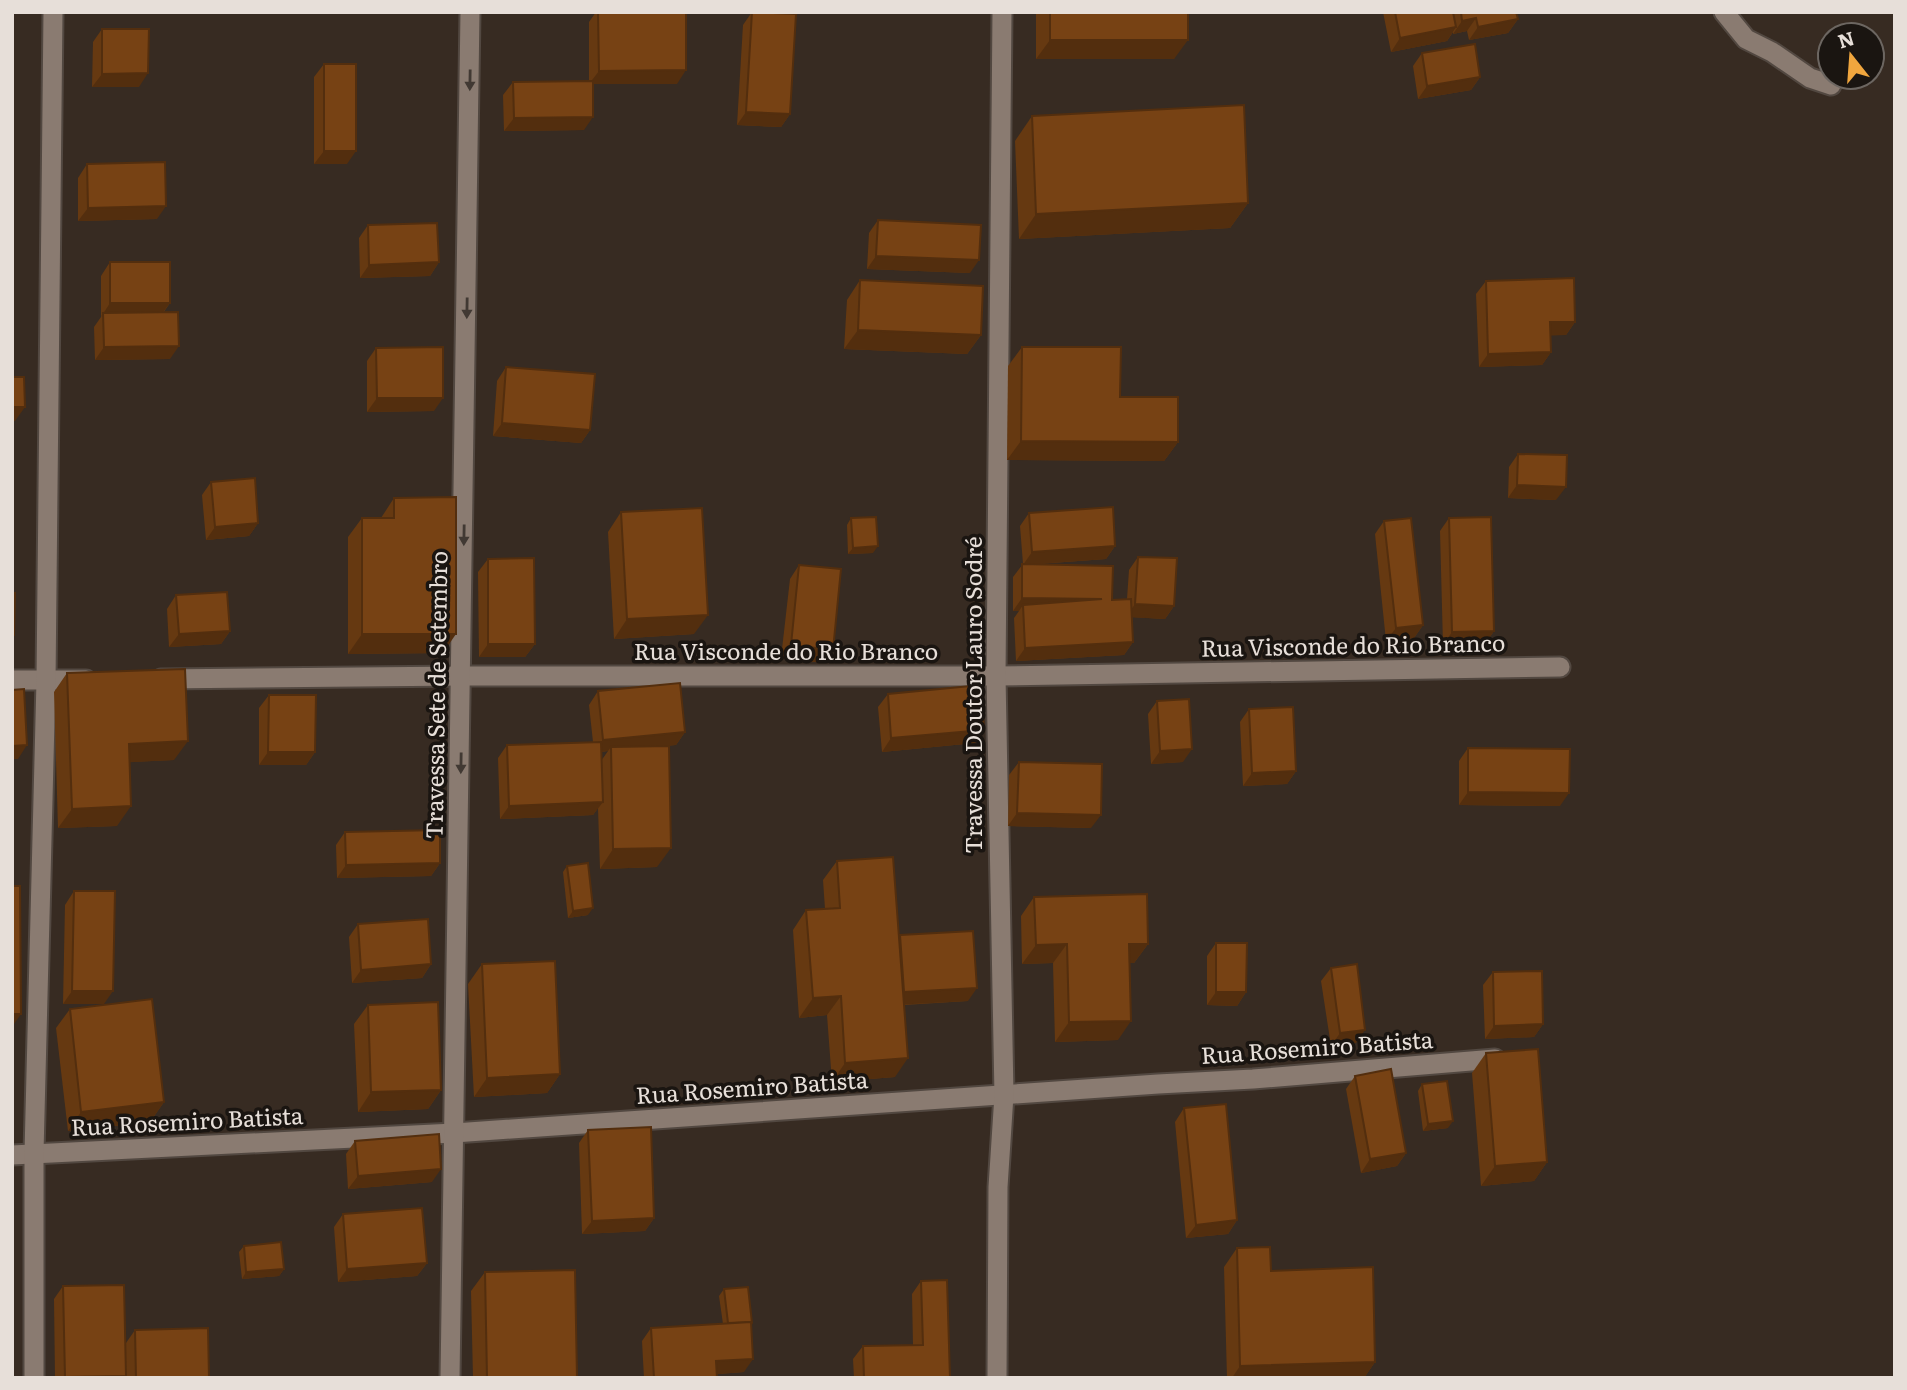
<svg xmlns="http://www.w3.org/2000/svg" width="1907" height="1390" font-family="Literata,serif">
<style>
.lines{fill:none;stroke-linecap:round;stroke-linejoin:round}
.minor-casing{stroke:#524841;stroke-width:23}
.tertiary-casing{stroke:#524841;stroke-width:23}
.secondary-casing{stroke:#524841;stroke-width:23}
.minor{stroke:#8a7b71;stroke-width:19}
.tertiary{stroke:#8a7b71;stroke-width:19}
.secondary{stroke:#8a7b71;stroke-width:19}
.wall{fill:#663911;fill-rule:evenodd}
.shaded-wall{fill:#532e0e}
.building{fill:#774214;stroke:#532e0e;stroke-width:2}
.oneway{fill:#413933}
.labels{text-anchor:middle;stroke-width:7;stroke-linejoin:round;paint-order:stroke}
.street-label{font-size:23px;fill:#e7dfd9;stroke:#1a1511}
</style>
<rect width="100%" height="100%" fill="#372b22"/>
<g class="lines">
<defs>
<g id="minor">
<polyline points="1724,12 1746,39 1772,52 1810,78 1831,85"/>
<polyline points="161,679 462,676 996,676 1560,667"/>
<polyline points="12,680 86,680"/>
<polyline points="12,1155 454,1133 1158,1084 1253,1079 1495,1059"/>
<polyline points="450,1378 470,12"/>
</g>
<polyline id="tertiary" points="997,1378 998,1187 1004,1095 996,676 1002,12"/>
<polyline id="secondary" points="34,1378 34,1153 46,681 53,12"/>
</defs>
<use href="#minor" class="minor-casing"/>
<use href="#tertiary" class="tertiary-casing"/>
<use href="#secondary" class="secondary-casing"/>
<use href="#minor" class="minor"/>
<use href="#tertiary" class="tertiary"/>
<use href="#secondary" class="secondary"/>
</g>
<g class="wall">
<polygon points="596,12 598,12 677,84 593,84 584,130 504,131 503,95 513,82 589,81 589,22"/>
<polygon points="752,12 790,114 781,127 737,125 743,25"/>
<polygon points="1036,12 1188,12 1174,59 1036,59"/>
<polygon points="1383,12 1516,12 1518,19 1508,33 1469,40 1467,31 1453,34 1453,32 1447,41 1391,52"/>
<polygon points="102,29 139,87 92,87 93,42"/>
<polygon points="1422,53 1480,77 1471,90 1418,99 1413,66"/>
<polygon points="324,64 347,164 314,164 314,77"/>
<polygon points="1032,116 1248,203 1230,228 1019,239 1015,141"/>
<polygon points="87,164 157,219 78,221 78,178"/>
<polygon points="878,220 970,273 867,269 869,233"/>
<polygon points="368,225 439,262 430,276 360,278 359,238"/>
<polygon points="110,262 170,303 163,313 170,359 95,360 94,327 101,317 101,276"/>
<polygon points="860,280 981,335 967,354 844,349 847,300"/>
<polygon points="1486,281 1575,322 1566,335 1551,335 1551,352 1542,365 1479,367 1476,294"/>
<polygon points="1022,347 1120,397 1178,442 1164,461 1007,460 1008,366"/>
<polygon points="376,348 434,411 367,412 367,361"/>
<polygon points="506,367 590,430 581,443 493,436 497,381"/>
<polygon points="1518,454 1556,500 1508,498 1509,467"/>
<polygon points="211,482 258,523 249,536 206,540 202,495"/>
<polygon points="394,498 443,653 348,654 348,537 362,518 381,518"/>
<polygon points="621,512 694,634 614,639 608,532"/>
<polygon points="1029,513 1115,546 1106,559 1038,564 1112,600 1127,599 1129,570 1138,557 1174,606 1165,619 1132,617 1133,642 1124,655 1016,661 1014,618 1019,611 1013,611 1013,577 1023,564 1020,526"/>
<polygon points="851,518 873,553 848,554 847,525"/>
<polygon points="1449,518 1494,631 1485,644 1443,645 1440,531"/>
<polygon points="1384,521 1423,625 1414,638 1386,641 1375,534"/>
<polygon points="488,559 535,644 525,657 479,657 478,572"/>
<polygon points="799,565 824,663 781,658 790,579"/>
<polygon points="176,595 230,631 221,644 169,647 167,609"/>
<polygon points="67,673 174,760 129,762 117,826 58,828 54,692"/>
<path d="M598,691L685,732L676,745L663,746L657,867L600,869L598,808L593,815L500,819L498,758L507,745L593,742L589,705ZM608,751L601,761V752Z"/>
<polygon points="888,694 975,743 882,752 878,707"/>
<polygon points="269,695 315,752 306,765 259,765 259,708"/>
<polygon points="1157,701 1183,762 1151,764 1148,714"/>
<polygon points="1249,709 1296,771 1287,784 1243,786 1240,722"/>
<polygon points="1468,748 1560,806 1459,805 1459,761"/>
<polygon points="1019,762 1091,828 1008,826 1009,775"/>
<polygon points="345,832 440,863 431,876 337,878 336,845"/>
<polygon points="837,861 899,936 968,1001 904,1005 895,1077 832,1082 827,1015 799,1018 793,930 806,910 825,909 823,880"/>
<polygon points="567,866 588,915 568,918 563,872"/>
<polygon points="74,891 104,1004 63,1004 65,905"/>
<polygon points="1034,897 1148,944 1134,963 1129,963 1118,1040 1055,1042 1053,963 1022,964 1021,916"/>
<polygon points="358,924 431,964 422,978 352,983 349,937"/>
<polygon points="1216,943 1246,992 1237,1006 1207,1005 1207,956"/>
<polygon points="482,964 560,1074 547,1093 474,1097 468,984"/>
<polygon points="1331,968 1356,1043 1331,1046 1321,981"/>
<polygon points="1493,972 1543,1024 1534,1037 1485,1039 1483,985"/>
<polygon points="368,1005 441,1090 428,1109 358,1112 354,1024"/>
<polygon points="70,1009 164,1102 150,1122 68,1131 56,1028"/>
<polygon points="1486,1053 1547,1162 1534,1181 1481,1186 1472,1073"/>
<polygon points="1355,1076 1406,1153 1397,1166 1361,1173 1346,1089"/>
<polygon points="1422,1084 1448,1128 1423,1131 1418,1091"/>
<polygon points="1184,1108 1237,1220 1228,1234 1186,1238 1175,1122"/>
<polygon points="588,1130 654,1218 645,1231 582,1234 579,1143"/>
<polygon points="355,1141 432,1182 348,1189 346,1154"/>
<polygon points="343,1214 427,1263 417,1276 338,1282 334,1227"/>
<polygon points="244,1246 284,1269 279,1276 242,1279 239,1252"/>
<polygon points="1237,1248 1271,1271 1375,1362 1364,1378 1227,1378 1224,1267"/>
<polygon points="485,1272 577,1378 473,1378 471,1291"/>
<polygon points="921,1281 950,1378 854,1378 853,1359 863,1346 913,1345 912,1294"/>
<polygon points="63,1286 126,1376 125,1378 55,1378 54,1299"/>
<polygon points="724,1289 752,1323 751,1325 744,1372 717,1374 717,1378 644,1378 642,1341 651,1328 723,1324 719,1296"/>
<polygon points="135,1330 209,1378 126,1378 126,1343"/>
</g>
<g class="shaded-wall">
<polygon points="1476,18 1467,31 1453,34 1462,21"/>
<polygon points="1518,19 1508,33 1469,40 1478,27"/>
<polygon points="1456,27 1447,41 1391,52 1400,38"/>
<polygon points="1050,40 1188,40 1174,59 1036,59"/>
<polygon points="686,70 677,84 589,84 599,71"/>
<polygon points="148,73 139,87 92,87 102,74"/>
<polygon points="1480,77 1471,90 1418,99 1427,86"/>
<polygon points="746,112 790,114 781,127 737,125"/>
<polygon points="593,117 584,130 504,131 514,118"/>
<polygon points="324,151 356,151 347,164 314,164"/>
<polygon points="1248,203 1230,228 1019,239 1036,214"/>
<polygon points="166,206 157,219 78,221 88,208"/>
<polygon points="876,256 979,260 970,273 867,269"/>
<polygon points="439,262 430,276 360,278 369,265"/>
<polygon points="110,303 170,303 160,316 103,313 101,317"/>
<polygon points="1550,322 1575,322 1566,335 1541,336"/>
<polygon points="858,330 981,335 967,354 844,349"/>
<polygon points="179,346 170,359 95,360 104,347"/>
<polygon points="1551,352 1542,365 1479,367 1488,354"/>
<polygon points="377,398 443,398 434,411 367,412"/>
<polygon points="12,407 25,407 15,421 12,421"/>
<polygon points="502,423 590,430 581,443 493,436"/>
<polygon points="1021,441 1178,442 1164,461 1007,460"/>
<polygon points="1517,485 1566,487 1556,500 1508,498"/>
<polygon points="258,523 249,536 206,540 215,527"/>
<polygon points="878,546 873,553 848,554 853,548"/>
<polygon points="1115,546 1106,559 1023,565 1032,552"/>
<polygon points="1022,598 1102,599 1023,605 1019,611 1013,611"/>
<polygon points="1135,604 1174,606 1165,619 1126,617"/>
<polygon points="708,615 694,634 614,639 627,619"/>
<polygon points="1423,625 1414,638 1386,641 1396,628"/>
<polygon points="230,631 221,644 169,647 179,634"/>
<polygon points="1494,631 1485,644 1443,645 1452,632"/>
<polygon points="362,634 456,634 443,653 348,654"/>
<polygon points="1133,642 1124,655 1016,661 1025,648"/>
<polygon points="488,644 535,644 525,657 479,657"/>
<polygon points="791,645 833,650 824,663 781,658"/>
<polygon points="984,730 975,743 882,752 891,738"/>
<polygon points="685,732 676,745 611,751 611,747 608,751 594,753 603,740"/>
<polygon points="188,741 174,760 115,763 129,744"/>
<polygon points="27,745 18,759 12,759 12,746"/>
<polygon points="1192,749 1183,762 1151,764 1160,751"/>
<polygon points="268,752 315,752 306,765 259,765"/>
<polygon points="1296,771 1287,784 1243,786 1252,773"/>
<polygon points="1468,792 1569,793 1560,806 1459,805"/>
<polygon points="603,802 593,815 500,819 509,806"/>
<polygon points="131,806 117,826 58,828 72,809"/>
<polygon points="1017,813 1101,815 1091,828 1008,826"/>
<polygon points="671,848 657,867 600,869 613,849"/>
<polygon points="440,863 431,876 337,878 346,865"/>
<polygon points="593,908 588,915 568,918 573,911"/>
<polygon points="1067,944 1053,963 1022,964 1036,945"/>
<polygon points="1129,944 1148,944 1134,963 1115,963"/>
<polygon points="431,964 422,978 352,983 361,970"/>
<polygon points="977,988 968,1001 894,1005 904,992"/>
<polygon points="72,991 113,991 104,1004 63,1004"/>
<polygon points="1216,992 1246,992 1237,1006 1207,1005"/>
<polygon points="841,996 827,1015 799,1018 813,998"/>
<polygon points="12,1014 21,1014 12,1027"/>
<polygon points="1131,1021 1118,1040 1055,1042 1069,1022"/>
<polygon points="1543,1024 1534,1037 1485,1039 1494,1026"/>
<polygon points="1365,1030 1356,1043 1331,1046 1340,1033"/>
<polygon points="908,1058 895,1077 832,1082 845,1063"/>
<polygon points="560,1074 547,1093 474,1097 487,1078"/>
<polygon points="441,1090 428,1109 358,1112 371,1092"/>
<polygon points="164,1102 150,1122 68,1131 81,1112"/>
<polygon points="1453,1121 1448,1128 1423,1131 1428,1124"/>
<polygon points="1406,1153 1397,1166 1361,1173 1370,1159"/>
<polygon points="1547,1162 1534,1181 1481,1186 1495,1166"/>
<polygon points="441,1169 432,1182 348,1189 358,1176"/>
<polygon points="654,1218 645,1231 582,1234 592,1221"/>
<polygon points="1237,1220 1228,1234 1186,1238 1196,1225"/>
<polygon points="427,1263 417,1276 338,1282 347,1269"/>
<polygon points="284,1269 279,1276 242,1279 246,1272"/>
<polygon points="753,1359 744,1372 707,1375 716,1361"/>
<polygon points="1375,1362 1364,1378 1232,1378 1240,1366"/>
<polygon points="126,1376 125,1378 64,1378 65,1377"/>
</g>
<g class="building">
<polygon points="598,12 686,12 686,70 599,71"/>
<polygon points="752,12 796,14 790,114 746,112"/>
<rect x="1050" y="12" width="138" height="28"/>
<polygon points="1395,12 1453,12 1456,27 1400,38"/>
<polygon points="1461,12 1516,12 1518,19 1478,27 1476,18 1462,21"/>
<polygon points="102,29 149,29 148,73 102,74"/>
<polygon points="1475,44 1480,77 1427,86 1422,53"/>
<rect x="324" y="64" width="32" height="87"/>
<polygon points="593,81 593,117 514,118 513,82"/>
<polygon points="1244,105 1248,203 1036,214 1032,116"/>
<polygon points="165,162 166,206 88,208 87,164"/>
<polygon points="878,220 981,225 979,260 876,256"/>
<polygon points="437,223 439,262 369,265 368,225"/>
<rect x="110" y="262" width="60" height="41"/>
<polygon points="1574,278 1575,322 1550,322 1551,352 1488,354 1486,281"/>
<polygon points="860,280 983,286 981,335 858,330"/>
<polygon points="178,312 179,346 104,347 103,313"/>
<polygon points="443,347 443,398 377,398 376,348"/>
<polygon points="1022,347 1121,347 1120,397 1178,397 1178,442 1021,441"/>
<polygon points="506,367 595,374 590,430 502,423"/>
<polygon points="12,377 24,377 25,407 12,407"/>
<polygon points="1518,454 1567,455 1566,487 1517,485"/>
<polygon points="255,478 258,523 215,527 211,482"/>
<polygon points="456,497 456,634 362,634 362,518 394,518 394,498"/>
<polygon points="1113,507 1115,546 1032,552 1029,513"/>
<polygon points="702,508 708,615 627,619 621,512"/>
<polygon points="876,517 878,546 853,548 851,518"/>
<polygon points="1491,517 1494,631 1452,632 1449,518"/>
<polygon points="1411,518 1423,625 1396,628 1384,521"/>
<polygon points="1138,557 1177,558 1174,606 1135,604"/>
<polygon points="534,558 535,644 488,644 488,559"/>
<polygon points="1022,564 1113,566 1112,600 1131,599 1133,642 1025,648 1023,605 1102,599 1022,598"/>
<polygon points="799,565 841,569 833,650 791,645"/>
<polygon points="227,592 230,631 179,634 176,595"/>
<polygon points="12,593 15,593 14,635 12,635"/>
<polygon points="185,669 188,741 129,744 131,806 72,809 67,673"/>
<polygon points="680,683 685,732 603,740 598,691"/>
<polygon points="981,685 984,730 891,738 888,694"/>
<polygon points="24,689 27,745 12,746 12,690"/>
<polygon points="269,695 316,695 315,752 268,752"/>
<polygon points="1189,699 1192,749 1160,751 1157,701"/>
<polygon points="1293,707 1296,771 1252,773 1249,709"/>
<polygon points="601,742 603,802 509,806 507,745"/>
<polygon points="669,746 671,848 613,849 611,747"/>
<polygon points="1468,748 1570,749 1569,793 1468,792"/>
<polygon points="1019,762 1102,764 1101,815 1017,813"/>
<polygon points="440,830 440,863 346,865 345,832"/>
<polygon points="893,857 908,1058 845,1063 841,996 813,998 806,910 840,908 837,861"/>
<polygon points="588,863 593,908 573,911 567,866"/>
<polygon points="12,886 20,886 21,1014 12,1014"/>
<polygon points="74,891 115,891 113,991 72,991"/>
<polygon points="1147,894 1148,944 1129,944 1131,1021 1069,1022 1067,944 1036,945 1034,897"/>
<polygon points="428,919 431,964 361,970 358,924"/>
<polygon points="973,931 977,988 904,992 900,935"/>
<polygon points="1216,943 1247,943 1246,992 1216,992"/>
<polygon points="555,961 560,1074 487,1078 482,964"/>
<polygon points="1357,964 1365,1030 1340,1033 1331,968"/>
<polygon points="1542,971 1543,1024 1494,1026 1493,972"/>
<polygon points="152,999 164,1102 81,1112 70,1009"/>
<polygon points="438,1002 441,1090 371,1092 368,1005"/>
<polygon points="1538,1049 1547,1162 1495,1166 1486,1053"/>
<polygon points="1391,1069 1406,1153 1370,1159 1355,1076"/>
<polygon points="1447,1081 1453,1121 1428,1124 1422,1084"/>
<polygon points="1226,1104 1237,1220 1196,1225 1184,1108"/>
<polygon points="651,1127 654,1218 592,1221 588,1130"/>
<polygon points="439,1134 441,1169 358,1176 355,1141"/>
<polygon points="422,1208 427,1263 347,1269 343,1214"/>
<polygon points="281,1242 284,1269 246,1272 244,1246"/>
<polygon points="1270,1247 1271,1271 1373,1267 1375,1362 1240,1366 1237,1248"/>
<polygon points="575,1270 577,1378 487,1378 485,1272"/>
<polygon points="947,1280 950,1378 864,1378 863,1346 923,1345 921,1281"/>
<polygon points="124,1285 126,1376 65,1377 63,1286"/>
<polygon points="748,1287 752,1323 751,1324 751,1322 728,1323 724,1289"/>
<polygon points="751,1322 753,1359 716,1361 717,1378 654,1378 651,1328"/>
<polygon points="208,1328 209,1378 136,1378 135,1330"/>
</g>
<defs><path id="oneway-solid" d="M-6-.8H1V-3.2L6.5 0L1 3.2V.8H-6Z" transform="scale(1.75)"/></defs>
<g class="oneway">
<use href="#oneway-solid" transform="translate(470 80) rotate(91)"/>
<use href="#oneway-solid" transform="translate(467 308) rotate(91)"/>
<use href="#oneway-solid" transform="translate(464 535) rotate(91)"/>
<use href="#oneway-solid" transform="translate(461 763) rotate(91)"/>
</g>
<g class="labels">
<g class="street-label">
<text transform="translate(1353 646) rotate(-1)" y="8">Rua Visconde do Rio Branco</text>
<text x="786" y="660">Rua Visconde do Rio Branco</text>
<text transform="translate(437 695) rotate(-89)" y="8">Travessa Sete de Setembro</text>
<text transform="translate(974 695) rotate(-90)" y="8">Travessa Doutor Lauro Sodré</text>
<text transform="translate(1317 1048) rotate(-4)" y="8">Rua Rosemiro Batista</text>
<text transform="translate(752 1088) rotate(-4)" y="8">Rua Rosemiro Batista</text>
<text transform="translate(187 1122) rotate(-3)" y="8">Rua Rosemiro Batista</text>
</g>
</g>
<rect width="1907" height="1390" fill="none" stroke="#e7dfd9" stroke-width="28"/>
<g transform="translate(1851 56) rotate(343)"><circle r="33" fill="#1a1511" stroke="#6c6661" stroke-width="2"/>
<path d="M0-5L12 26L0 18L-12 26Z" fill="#f0a63e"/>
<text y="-10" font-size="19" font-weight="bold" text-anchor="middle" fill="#e7dfd9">N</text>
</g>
</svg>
